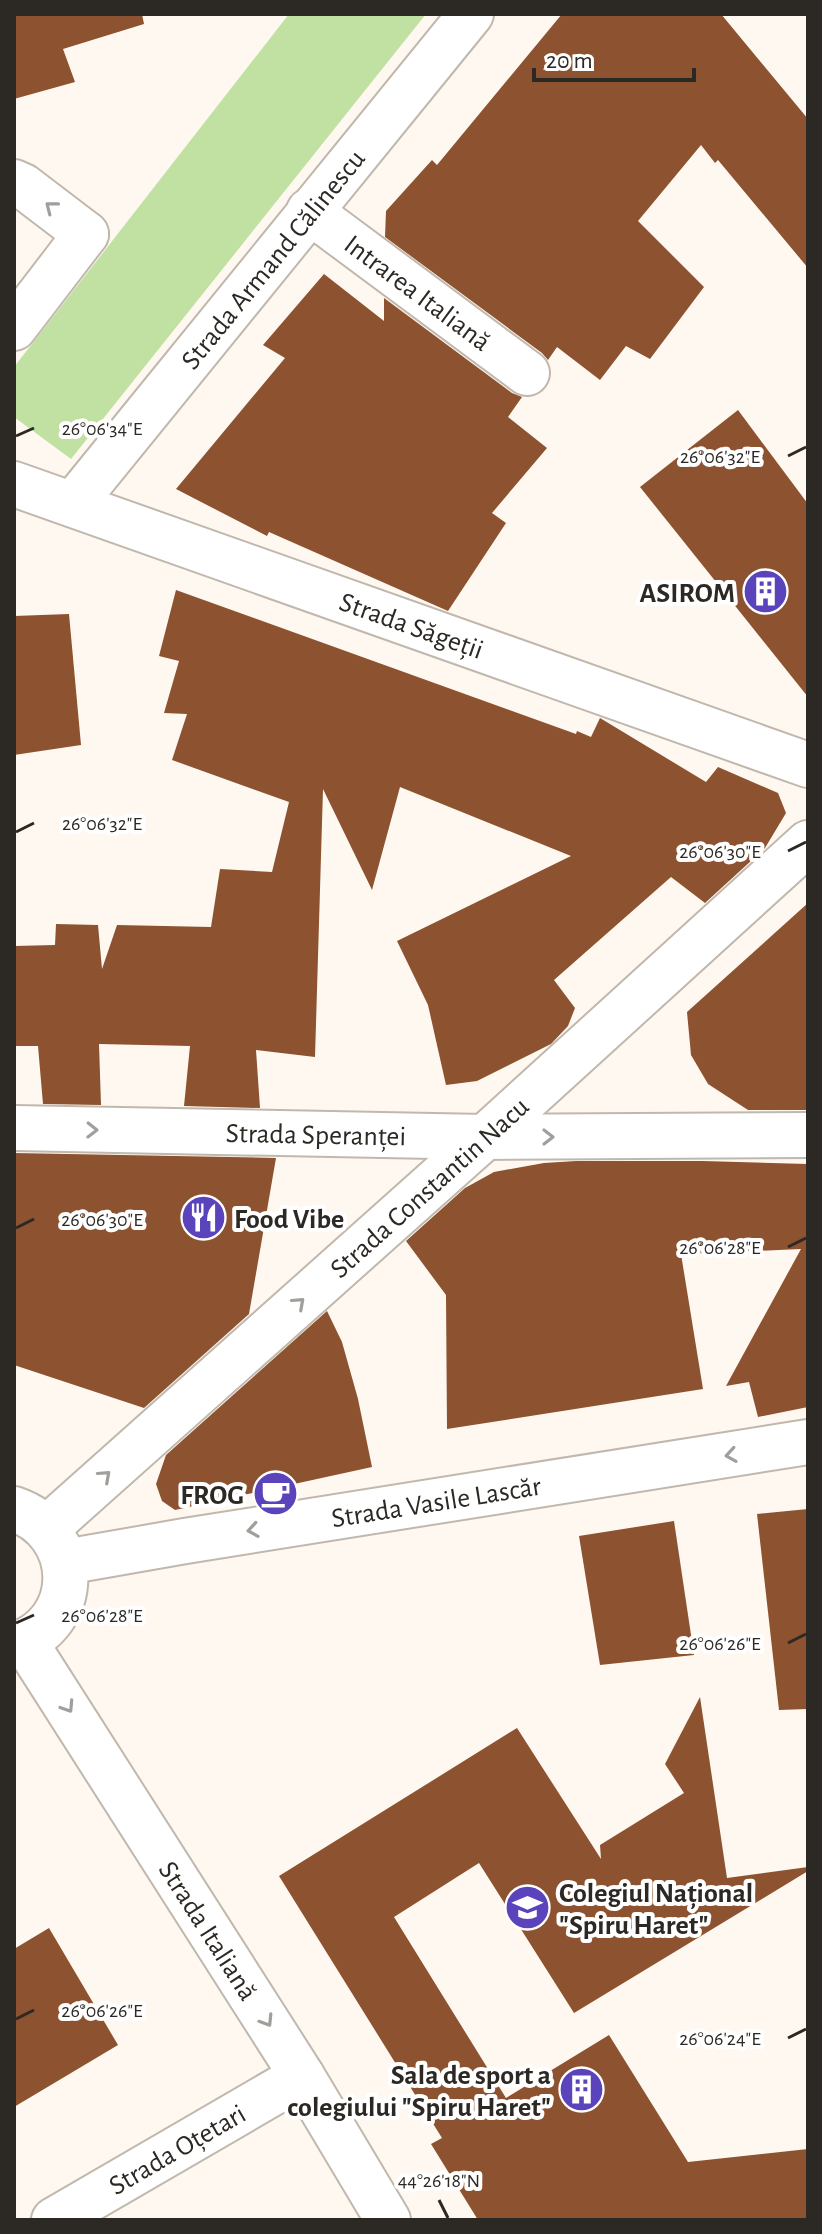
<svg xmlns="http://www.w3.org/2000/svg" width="822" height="2234" font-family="'Alegreya Sans',sans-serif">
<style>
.green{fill:#c0e1a2}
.building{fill:#8d522f}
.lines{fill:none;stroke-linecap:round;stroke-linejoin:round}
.street-casing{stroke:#c1b8ad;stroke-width:48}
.secondary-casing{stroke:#c1b8ad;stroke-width:48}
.street{stroke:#fff;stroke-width:44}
.secondary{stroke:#fff;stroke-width:44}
.oneway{stroke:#a09f9c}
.ticks{fill:none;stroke:#2c2924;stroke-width:3}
.labels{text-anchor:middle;stroke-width:8;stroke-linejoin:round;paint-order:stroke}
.street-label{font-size:28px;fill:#2c2924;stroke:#fff}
.poi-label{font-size:28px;font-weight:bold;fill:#2c2924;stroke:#fff;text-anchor:end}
.ticks-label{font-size:20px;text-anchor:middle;fill:#2c2924;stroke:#fff;stroke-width:8;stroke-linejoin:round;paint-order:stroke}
</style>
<rect width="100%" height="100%" fill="#fef8f1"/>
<polygon class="green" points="289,14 426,14 71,459 14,417 14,367"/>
<g class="building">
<polygon points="14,14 142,14 144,24 63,49 75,82 14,99"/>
<polygon points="562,14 721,14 808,119 808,268 718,160 715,163 701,145 638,221 704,287 650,359 626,346 600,380 557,347 548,360 542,353 385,237 386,211 432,160 437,165"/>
<polygon points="324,274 384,321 384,298 512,393 522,397 508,417 547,448 492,513 506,523 448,611 269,532 267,536 176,489 285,358 263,345"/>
<polygon points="738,410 808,504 808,697 640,487"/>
<polygon points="176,590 576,734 577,731 591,737 600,718 706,782 718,767 778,793 786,813 765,848 705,903 671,877 554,980 575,1008 568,1026 551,1044 477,1081 446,1085 428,1005 397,941 571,856 400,787 372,890 323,789 315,1057 256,1050 260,1108 184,1106 190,1046 99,1044 101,1105 43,1104 38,1046 14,1046 14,946 55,945 56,924 98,925 102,969 117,925 211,927 220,869 272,872 289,802 172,760 187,714 164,713 179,661 159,656"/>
<polygon points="69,614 81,745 14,755 14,616"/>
<polygon points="808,903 808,1110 748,1110 708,1084 691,1055 687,1012"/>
<polygon points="14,1153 276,1158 249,1314 144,1408 14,1365"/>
<polygon points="576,1161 703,1161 808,1164 808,1407 758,1417 749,1382 726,1386 801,1249 681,1254 703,1389 447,1429 446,1295 406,1241 465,1188 494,1172 544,1163"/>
<polygon points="327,1311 342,1342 358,1399 372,1467 175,1510 162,1501 156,1484 166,1455"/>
<polygon points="808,1509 808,1709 779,1710 757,1514"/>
<polygon points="674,1521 694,1655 600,1665 579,1536"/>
<polygon points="700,1697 727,1878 808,1867 808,1871 574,2013 479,1863 394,1917 506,2098 609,2035 688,2162 808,2149 808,2220 478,2220 431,2144 442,2138 279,1876 517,1728 601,1859 600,1845 684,1793 665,1764"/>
<polygon points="49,1928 118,2045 14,2107 14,1949"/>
</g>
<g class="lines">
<defs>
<g id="street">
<polyline points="14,182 23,186 86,234"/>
<path id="s1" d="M309,211L527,373"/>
<path id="s2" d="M14,484L808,765"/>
<path id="s3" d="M73,504L471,14"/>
<path id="s4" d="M14,1128L485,1137L808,1135"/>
<path d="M14,1509C82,1532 83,1624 14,1645"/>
<path id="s5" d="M47,1528L485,1137L808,843"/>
<path id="s6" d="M65,1562L185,1541L808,1442"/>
<path id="s7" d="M25,1642L302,2076L388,2220"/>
<path id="s8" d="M54,2220L302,2076"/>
</g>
<polyline id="secondary" points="14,328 86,234"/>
</defs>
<use href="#street" class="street-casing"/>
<use href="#secondary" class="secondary-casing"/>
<use href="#street" class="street"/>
<use href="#secondary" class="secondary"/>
</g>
<defs><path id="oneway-chevron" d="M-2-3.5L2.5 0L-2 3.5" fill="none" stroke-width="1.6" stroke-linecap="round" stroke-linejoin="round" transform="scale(2)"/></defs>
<g class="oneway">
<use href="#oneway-chevron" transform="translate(51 207) rotate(-142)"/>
<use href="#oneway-chevron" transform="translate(92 1130) rotate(1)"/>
<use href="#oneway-chevron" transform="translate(548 1137)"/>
<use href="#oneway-chevron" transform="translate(299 1303) rotate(-42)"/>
<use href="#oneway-chevron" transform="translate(731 1455) rotate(171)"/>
<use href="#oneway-chevron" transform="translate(105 1476) rotate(-42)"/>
<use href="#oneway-chevron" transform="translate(253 1530) rotate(171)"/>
<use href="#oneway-chevron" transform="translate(68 1707) rotate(57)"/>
<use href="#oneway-chevron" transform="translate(267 2021) rotate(58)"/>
</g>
<path class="ticks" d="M16,436L34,428M788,456L806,447M16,832L34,823M788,851L806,842M16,1228L34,1219M788,1247L806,1238M16,1623L34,1615M788,1643L806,1634M16,2019L34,2010M788,2038L806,2029M439,2200L448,2218"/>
<defs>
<symbol id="building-disc" viewBox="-11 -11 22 22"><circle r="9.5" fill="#5a43bb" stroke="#fff"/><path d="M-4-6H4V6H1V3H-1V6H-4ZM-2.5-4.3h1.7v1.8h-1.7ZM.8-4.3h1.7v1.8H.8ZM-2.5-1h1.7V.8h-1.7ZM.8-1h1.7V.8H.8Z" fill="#fff"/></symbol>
<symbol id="restaurant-disc" viewBox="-11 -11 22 22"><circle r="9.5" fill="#5a43bb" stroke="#fff"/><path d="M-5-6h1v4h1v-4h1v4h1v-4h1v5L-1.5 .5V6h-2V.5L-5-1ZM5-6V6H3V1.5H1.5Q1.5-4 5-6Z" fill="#fff"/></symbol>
<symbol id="cafe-disc" viewBox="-11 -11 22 22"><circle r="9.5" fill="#5a43bb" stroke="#fff"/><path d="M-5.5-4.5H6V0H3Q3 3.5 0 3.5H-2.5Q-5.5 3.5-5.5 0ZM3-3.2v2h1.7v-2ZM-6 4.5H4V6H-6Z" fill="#fff"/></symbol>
<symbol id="school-disc" viewBox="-11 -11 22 22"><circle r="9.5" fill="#5a43bb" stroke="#fff"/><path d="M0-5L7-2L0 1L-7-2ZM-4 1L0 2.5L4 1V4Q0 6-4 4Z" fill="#fff"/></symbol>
</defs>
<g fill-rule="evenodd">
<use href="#building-disc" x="740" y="566" width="51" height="51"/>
<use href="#restaurant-disc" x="178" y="1192" width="51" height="51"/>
<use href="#cafe-disc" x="250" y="1468" width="51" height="51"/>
<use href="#school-disc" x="502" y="1882" width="51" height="51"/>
<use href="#building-disc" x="556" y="2064" width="51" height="51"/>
</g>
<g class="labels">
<g class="street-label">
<text dy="10" stroke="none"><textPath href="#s3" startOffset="316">Strada Armand Călinescu</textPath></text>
<text dy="10" stroke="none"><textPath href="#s1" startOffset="136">Intrarea Italiană</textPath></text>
<text dy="10" stroke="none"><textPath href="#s2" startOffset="422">Strada Săgeții</textPath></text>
<text dy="10" stroke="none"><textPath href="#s4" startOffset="302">Strada Speranței</textPath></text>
<text dy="10" stroke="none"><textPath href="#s5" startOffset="512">Strada Constantin Nacu</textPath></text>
<text dy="10" stroke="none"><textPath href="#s6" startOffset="376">Strada Vasile Lascăr</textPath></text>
<text dy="10" stroke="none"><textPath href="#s7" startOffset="342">Strada Italiană</textPath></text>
<text dy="10" stroke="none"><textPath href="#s8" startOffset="142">Strada Oțetari</textPath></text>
</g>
<g class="poi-label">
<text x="735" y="602">ASIROM</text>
<text x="234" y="1228" text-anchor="start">Food Vibe</text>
<text x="244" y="1504">FROG</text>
<text x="559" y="1902" text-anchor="start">Colegiul Național<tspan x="559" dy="32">"Spiru Haret"</tspan></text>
<text x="551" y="2084">Sala de sport a<tspan x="551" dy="32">colegiului "Spiru Haret"</tspan></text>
</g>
</g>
<g class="ticks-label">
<text x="102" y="435">26°06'34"E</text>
<text x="720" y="463">26°06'32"E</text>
<text x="102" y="830">26°06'32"E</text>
<text x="720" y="858">26°06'30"E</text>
<text x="102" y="1226">26°06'30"E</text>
<text x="720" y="1254">26°06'28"E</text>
<text x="102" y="1622">26°06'28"E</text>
<text x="720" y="1650">26°06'26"E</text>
<text x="102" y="2017">26°06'26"E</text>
<text x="720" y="2045">26°06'24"E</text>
<text x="439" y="2187">44°26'18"N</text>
</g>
<rect width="822" height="2234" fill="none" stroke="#2c2924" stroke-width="32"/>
<path d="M534 68v12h160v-12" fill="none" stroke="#2c2924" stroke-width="4"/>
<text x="546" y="68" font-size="24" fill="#2c2924" stroke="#ffffff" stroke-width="6" paint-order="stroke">20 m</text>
</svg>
